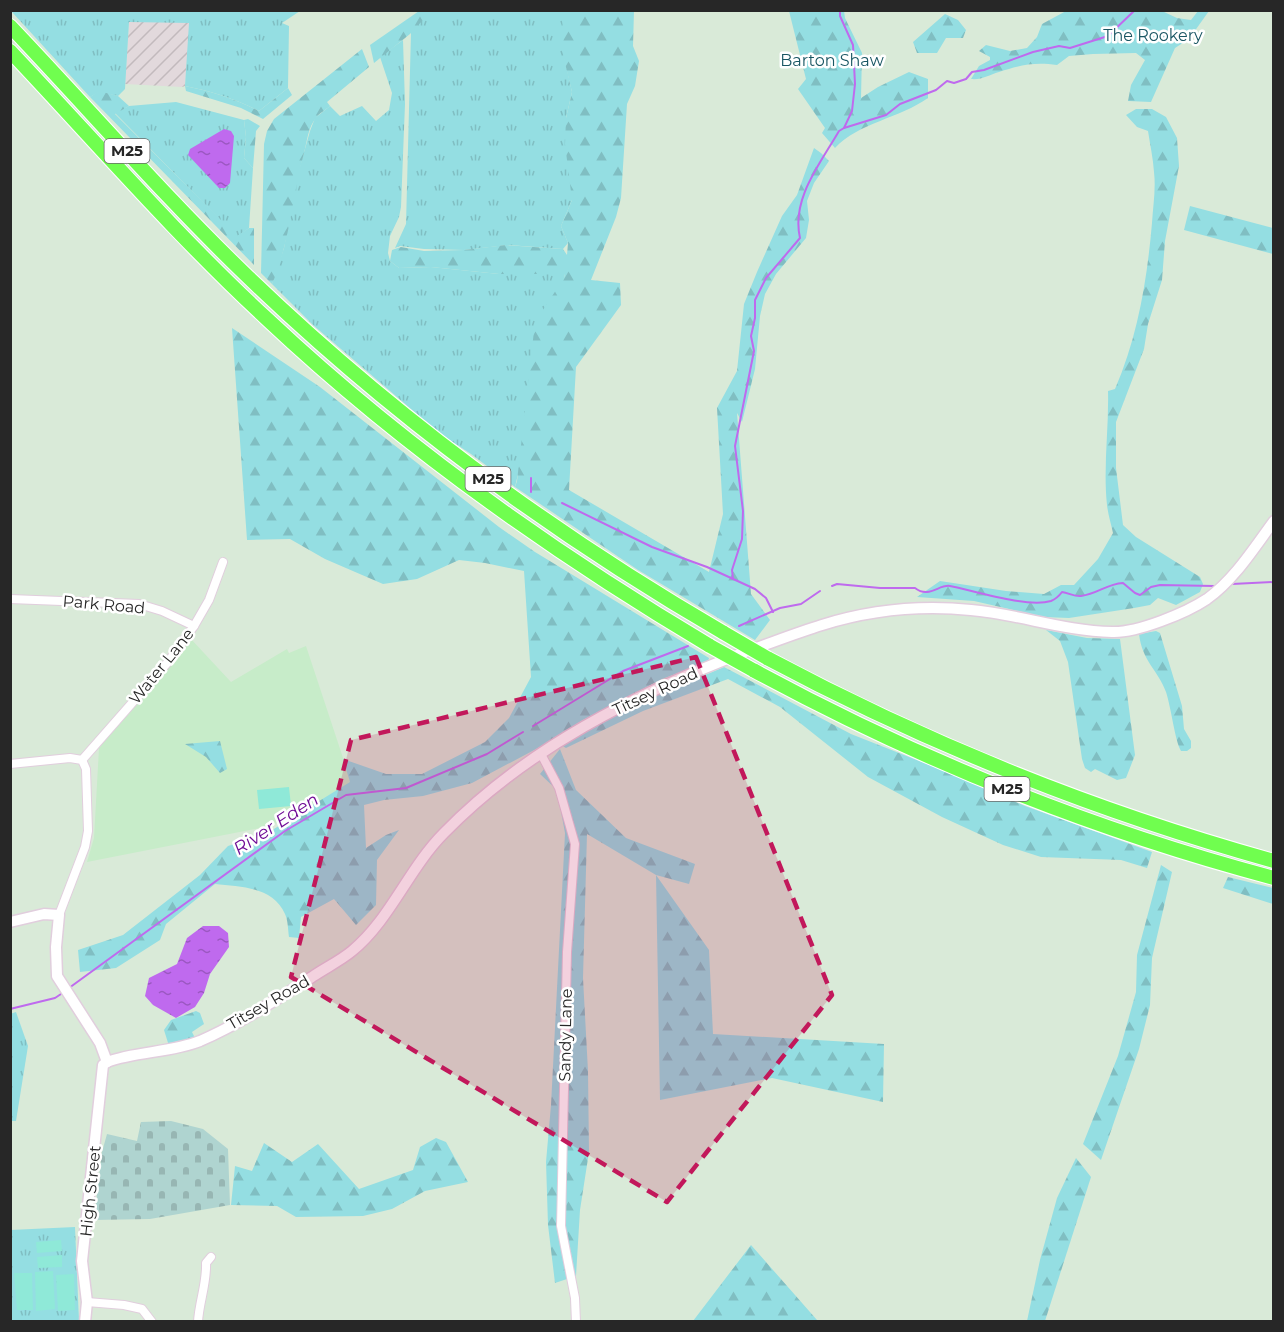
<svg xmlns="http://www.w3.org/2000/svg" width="1284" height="1332" font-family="Montserrat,sans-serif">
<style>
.industrial{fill:url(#industrial-furrows)}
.education{fill:#c7ecc9}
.grass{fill:url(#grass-tufts)}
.forest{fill:url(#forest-firs)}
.cemetery{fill:url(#cemetery-stones)}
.pitch{fill:#8fe9d8}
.water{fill:url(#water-ripples)}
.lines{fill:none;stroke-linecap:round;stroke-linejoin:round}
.stream{stroke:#bf6aee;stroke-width:2}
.street-casing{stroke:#e1cedd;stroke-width:10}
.secondary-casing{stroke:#e1cedd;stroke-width:13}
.highway-casing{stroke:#fff;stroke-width:16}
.street{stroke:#fff;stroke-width:8}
.secondary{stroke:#fff;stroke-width:10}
.highway{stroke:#70fe4f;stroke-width:14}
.highway-bridge-casing{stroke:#fff;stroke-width:16;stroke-linecap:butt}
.highway-bridge{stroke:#70fe4f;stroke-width:14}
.marked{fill:#c2185b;fill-opacity:0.2;stroke:#c2185b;stroke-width:4.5;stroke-dasharray:12 8;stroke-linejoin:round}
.labels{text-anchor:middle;stroke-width:5;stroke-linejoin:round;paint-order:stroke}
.shield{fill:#fff;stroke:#686868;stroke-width:1.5}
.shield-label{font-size:15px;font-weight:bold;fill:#272727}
.park-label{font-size:16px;fill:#195663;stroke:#fff}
.street-label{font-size:16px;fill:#272727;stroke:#fff}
.water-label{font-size:18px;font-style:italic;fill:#700d96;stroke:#fff}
</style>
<defs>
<pattern id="industrial-furrows" width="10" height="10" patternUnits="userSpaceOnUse" patternTransform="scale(1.5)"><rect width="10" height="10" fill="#e2d9dc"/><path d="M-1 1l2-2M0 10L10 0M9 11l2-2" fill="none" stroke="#c2babd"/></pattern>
<pattern id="grass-tufts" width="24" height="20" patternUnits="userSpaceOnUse" patternTransform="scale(1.5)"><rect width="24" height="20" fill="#94dee2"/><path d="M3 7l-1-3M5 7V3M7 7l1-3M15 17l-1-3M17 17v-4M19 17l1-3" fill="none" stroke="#80bec2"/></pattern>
<pattern id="forest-firs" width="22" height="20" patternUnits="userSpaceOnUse" patternTransform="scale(1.5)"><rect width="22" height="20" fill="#94dee2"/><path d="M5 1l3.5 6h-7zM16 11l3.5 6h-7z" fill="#80bec2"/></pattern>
<pattern id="cemetery-stones" width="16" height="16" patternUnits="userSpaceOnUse" patternTransform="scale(1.5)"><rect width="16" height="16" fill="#afd4d0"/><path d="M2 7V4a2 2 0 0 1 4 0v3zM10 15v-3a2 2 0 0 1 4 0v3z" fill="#97b6b3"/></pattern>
<pattern id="water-ripples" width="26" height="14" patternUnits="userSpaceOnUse" patternTransform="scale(1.5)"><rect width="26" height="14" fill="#bf6aee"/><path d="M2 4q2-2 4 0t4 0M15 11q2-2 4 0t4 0" fill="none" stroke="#9b57c1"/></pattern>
</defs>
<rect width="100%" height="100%" fill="#d9ead8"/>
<polygon class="industrial" points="129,22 190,22 185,86 182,87 125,84"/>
<polygon class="education" points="190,638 231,682 287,649 289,653 306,646 351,782 308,809 270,826 87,862 94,838 99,748"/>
<g class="grass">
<path d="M11,11H300L282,23L289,26L288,88L259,111C236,99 210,91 185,86L189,23L129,22L125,89L118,96L99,92L90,97Z"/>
<polygon points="422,11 564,11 564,56 572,92 566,118 572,175 572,200 561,226 568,243 563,249 508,245 464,250 424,249 400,246 395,248 406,224 411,32"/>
<polygon points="403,40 405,104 401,207 399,217 390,236 388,253 390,261 399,268 431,267 499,274 565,274 515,487 471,454 448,439 411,409 313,325 272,284 284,248 296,181 310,131 315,118 330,106 340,116 362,106 376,121 389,110 392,93 380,57"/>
<polygon points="176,102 244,120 246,137 244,158 253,168 249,228 237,237 115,113 129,106"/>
<polygon points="16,1012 28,1046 16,1121 10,1121 10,1014"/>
<polygon points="75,1227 79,1321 11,1321 10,1230"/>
</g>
<g class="forest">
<polygon points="419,11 423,11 424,19 410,34 374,63 370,45"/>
<polygon points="562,11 634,11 633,46 639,61 635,86 627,104 621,198 616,217 591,280 620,283 621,305 576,367 569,490 709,572 723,514 717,408 737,371 744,304 757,272 782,216 797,195 814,148 821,153 829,161 814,183 807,201 809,220 806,238 776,274 765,294 760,316 755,369 742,422 737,413 751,594 770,620 755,640 638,570 515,487 517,481 535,322 564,278 565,274 499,274 431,267 399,268 390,261 392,250 401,247 424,251 464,250 506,245 563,249 567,255 568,243 561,226 572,200 565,144 566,118 572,92 564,59"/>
<path d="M789,11H844L845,18L862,53L861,98L878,87L909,72L928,79V98C900,118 858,123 835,148L822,133L825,128L798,89L806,79Z"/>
<path d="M1066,11H1162L1177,18L1191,20L1198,11H1209L1189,39L1175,48L1151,102L1128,101L1131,85L1145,60L1136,53L1093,54L1069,56L1057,65C1034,62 1021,65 999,72C989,75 982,80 971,79L979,66L990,60V57L979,51L986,45L1010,51L1027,48L1037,37L1042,24Z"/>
<polygon points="945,14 958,20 966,30 963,38 946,38 937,53 917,53 913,42"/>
<path d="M362,49L369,67L327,102L330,106C326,110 319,113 316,118C308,127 307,142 304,153C292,196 290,243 272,284L261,273L264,144L267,131L274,119Z"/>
<path d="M185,86C210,91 236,99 259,111L288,88L292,95L263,119L241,108L186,91Z"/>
<polygon points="99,91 118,96 129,106 115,114 237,236 249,228 254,228 254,265 90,97"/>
<path d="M1136,109H1152L1166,117L1177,138L1179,166L1165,241L1162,280L1148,324L1144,349L1116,422V468L1123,525L1136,537L1200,577L1203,584L1200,592L1176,605L1158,598L1150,605L1134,608L1069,618L1044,617L974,601L917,597L940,581L1006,591L1044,594L1061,585H1074L1098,559L1113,533C1111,524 1108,514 1107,505C1103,467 1109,429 1108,391L1115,389C1138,336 1147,280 1152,223C1153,206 1156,189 1154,172C1153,158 1150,144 1148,131L1137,127L1126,115Z"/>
<polygon points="248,119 260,126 256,131 253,168 244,158 246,137 244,120"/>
<polygon points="1190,206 1273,228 1273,254 1184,230"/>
<path d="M232,328L320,387L499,527L535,552L709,658L708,662L662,679L581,721L553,740L472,783L423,796L384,800L364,805L366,848L386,835L399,830L377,860L376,905L356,925L334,899L301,917L299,938L289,937C288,930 288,920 285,914C273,886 240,887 215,884L166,924L160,940L116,968L80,972L78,950L123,935L200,875L228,846L269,832L350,782L343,759L386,774H422L485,742L509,718L531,677L524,571L485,563L459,560L417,579L383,584L325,559L290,539L247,540Z"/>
<polygon points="1046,630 1087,638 1120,639 1135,755 1126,778 1117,780 1095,769 1091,772 1085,768 1082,759 1068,662 1060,641"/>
<path d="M1156,631L1160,633L1182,706L1184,729L1191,741V748L1187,751H1181C1175,741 1171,707 1166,692C1158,670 1142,661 1139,634Z"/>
<polygon points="724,667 851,734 947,772 1025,806 1152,852 1147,868 1121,860 1041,857 1003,845 942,817 868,777 780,707 728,679 643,711 566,748 561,745 635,705"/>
<polygon points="220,741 227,769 220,773 206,757 185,744"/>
<polygon points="560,749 576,790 626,838 695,864 689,884 656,875 587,834 583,978 588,1071 589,1152 580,1210 576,1276 555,1283 548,1225 546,1162 551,1105 565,833 557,790 540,774"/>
<polygon points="1161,865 1172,872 1152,958 1150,1005 1139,1049 1101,1160 1083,1144 1118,1056 1136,992 1137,955"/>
<polygon points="656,875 709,950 713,1034 884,1044 883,1102 772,1078 660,1100"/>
<polygon points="1228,877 1273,888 1273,904 1223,888"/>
<polygon points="196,1011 200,1013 204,1024 192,1032 196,1040 169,1046 164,1030 171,1020"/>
<polygon points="436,1138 446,1142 468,1182 425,1191 392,1209 363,1216 296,1217 277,1206 231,1205 235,1166 252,1171 264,1143 292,1162 318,1144 359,1189 413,1170 420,1147"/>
<polygon points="1076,1158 1091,1177 1045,1321 1027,1321 1040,1260 1057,1198"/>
<polygon points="751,1245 817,1320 818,1321 693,1321"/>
</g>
<polygon class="cemetery" points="171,1121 203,1129 228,1149 230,1205 150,1219 94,1220 102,1152 107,1134 137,1141 141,1122"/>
<g class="pitch">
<polygon points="289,787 291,806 259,809 257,790"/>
<polygon points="61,1240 62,1251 37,1253 36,1242"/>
<polygon points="62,1255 62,1267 38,1268 37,1257"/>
<polygon points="53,1271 55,1309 36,1311 35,1272"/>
<polygon points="14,1273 32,1273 33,1310 17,1310"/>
<polygon points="74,1274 75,1310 58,1311 56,1275"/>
</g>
<g class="water">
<polygon points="224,129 231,131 234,136 230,183 225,188 219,188 188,155 190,149"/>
<polygon points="203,926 219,926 228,933 229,947 210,974 204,993 195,1007 176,1018 153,1005 145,996 149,978 177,964 187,938"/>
</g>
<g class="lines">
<g class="stream">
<polyline points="840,10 840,16 853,45 855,84 852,111 844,128"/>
<polyline points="531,478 531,492"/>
<polyline points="562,503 652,547 707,567 755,589 766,598 773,612"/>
<path d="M733,579L732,570L742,539L743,511L735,446L754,351L751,336L755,318V300L766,278L800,238C791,199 820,164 839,131L844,128L886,115L900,104L936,90L947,81L954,83L966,79L972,72L984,70L1033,52L1059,46L1070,48L1108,36L1135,10"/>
<polyline points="1232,584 1274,582"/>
<path d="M832,586L837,584L880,588H915C929,599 939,584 950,586C975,591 1027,608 1051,601C1056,599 1059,596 1062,592C1069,593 1075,597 1081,596C1098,594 1106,584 1123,583L1135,593L1140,595L1151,587L1160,585L1214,586"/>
<polyline points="739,626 780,608 801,604 820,591"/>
<polyline points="533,726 623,671 688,646"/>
<polyline points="69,988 285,831 346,795 406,788 487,754 523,732"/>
<polyline points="10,1009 55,998 61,994"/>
</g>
<defs>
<g id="street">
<polyline points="10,599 139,604 162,611 194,626"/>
<polyline points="541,754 559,788 575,844 567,952 561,1226 575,1298 576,1322"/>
<polyline points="82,760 168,662 194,626 209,600 223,562"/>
<polyline points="10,764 70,758 82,760 86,769 88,831 85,847 59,915"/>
<polyline points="87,1302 124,1305 142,1309 152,1322"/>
<path d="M198,1322C199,1302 207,1283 206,1263L211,1257"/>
</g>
<g id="secondary">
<polyline points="10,922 44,914 59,915 56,947 57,976 100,1043 107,1062"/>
<path d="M107,1062C136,1051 170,1053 200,1041C239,1024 276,1000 312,977C325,968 340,961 352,951C390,920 409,868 444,833C527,748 635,694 745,652C771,643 796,633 822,625C870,610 921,605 971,610C1018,614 1064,631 1112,632C1137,633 1186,613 1207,599C1234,580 1254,548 1274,521"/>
<polyline points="85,1322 87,1302 82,1261 103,1065 107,1062"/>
</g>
<g id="highway">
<path d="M10,26C89,109 163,195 245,274C390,414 550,532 724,633"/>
<path d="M10,51C95,141 176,235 267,319C401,445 552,552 710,646"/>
<path d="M767,658C928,744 1097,812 1274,861"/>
<path d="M753,670C917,759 1093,830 1274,878"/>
</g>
</defs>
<use href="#street" class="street-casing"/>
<use href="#secondary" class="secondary-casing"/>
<use href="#highway" class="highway-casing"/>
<use href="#street" class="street"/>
<use href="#secondary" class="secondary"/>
<use href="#highway" class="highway"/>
<defs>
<g id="highway-bridge">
<polyline points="724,633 767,658"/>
<polyline points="710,646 753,670"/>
</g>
</defs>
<use href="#highway-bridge" class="highway-bridge-casing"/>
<use href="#highway-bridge" class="highway-bridge"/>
</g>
<path class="marked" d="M696,657L832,995L667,1202L291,977L351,740Z"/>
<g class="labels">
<g class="shield">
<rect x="104.5" y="139" width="45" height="24" rx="4.5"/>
<rect x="465.5" y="467" width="45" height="24" rx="4.5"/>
<rect x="984.5" y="777" width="45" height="24" rx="4.5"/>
</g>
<g class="shield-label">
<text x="127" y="156">M25</text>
<text x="488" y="484">M25</text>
<text x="1007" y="794">M25</text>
</g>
<g class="park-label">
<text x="1153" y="41">The Rookery</text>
<text x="832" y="66">Barton Shaw</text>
</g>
<g class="street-label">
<text transform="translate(104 604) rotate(5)" y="6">Park Road</text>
<text transform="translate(161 666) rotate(-51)" y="6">Water Lane</text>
<text transform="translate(655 691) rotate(-25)" y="6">Titsey Road</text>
<text transform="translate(268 1002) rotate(-30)" y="6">Titsey Road</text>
<text transform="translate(565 1035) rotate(-89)" y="6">Sandy Lane</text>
<text transform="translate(90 1191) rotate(-84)" y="6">High Street</text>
</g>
<g class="water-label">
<text transform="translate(276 824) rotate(-33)" y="6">River Eden</text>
</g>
</g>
<rect width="1284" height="1332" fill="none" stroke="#272727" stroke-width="24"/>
</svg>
